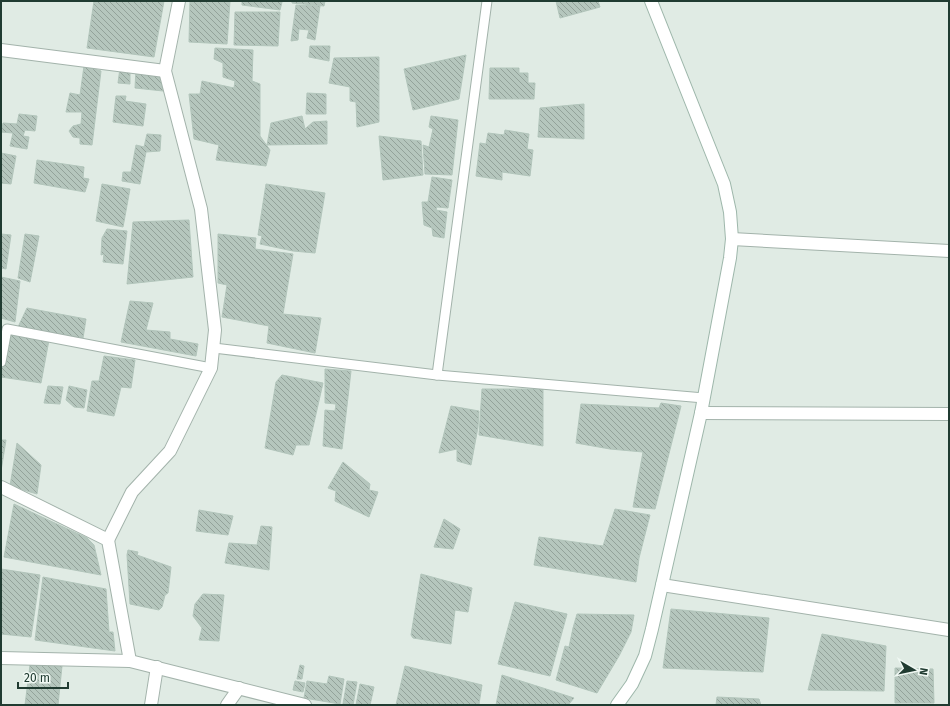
<svg xmlns="http://www.w3.org/2000/svg" width="950" height="706" font-family="'Fira Sans',sans-serif">
<style>
.building{fill:url(#building-back-hatch);stroke:#b2c5bb}
.lines{fill:none;stroke-linecap:round;stroke-linejoin:round}
.lane-casing{stroke:#a3b3ab;stroke-width:11}
.street-casing{stroke:#a3b3ab;stroke-width:14}
.secondary-casing{stroke:#9eb7ab;stroke-width:14}
.lane{stroke:#fff;stroke-width:9}
.street{stroke:#fff;stroke-width:12}
.secondary{stroke:#fff;stroke-width:12}
</style>
<defs>
<pattern id="building-back-hatch" width="6" height="6" patternUnits="userSpaceOnUse"><rect width="6" height="6" fill="#b5c6bd"/><path d="M-1 5l2 2M0 0l6 6M5-1l2 2" fill="none" stroke="#93a29a"/></pattern>
</defs>
<rect width="100%" height="100%" fill="#e0ebe4"/>
<g class="building">
<polygon points="94,1 164,1 154,57 87,48"/>
<polygon points="190,1 230,1 227,44 189,42"/>
<polygon points="242,1 277,1 282,2 280,10 242,5"/>
<polygon points="292,1 325,1 324,6 292,3"/>
<polygon points="556,1 598,1 600,7 560,18"/>
<polygon points="296,5 320,6 315,40 307,38 309,30 299,29 298,40 291,41"/>
<polygon points="235,12 280,12 278,46 234,45"/>
<polygon points="310,46 330,46 329,61 309,57"/>
<polygon points="215,48 253,50 252,81 260,84 260,136 270,150 266,166 216,160 219,145 194,139 189,94 200,94 202,81 234,88 235,81 223,77 223,63 214,59"/>
<polygon points="466,55 459,99 413,110 404,69"/>
<polygon points="379,57 379,122 357,127 356,102 350,101 350,87 329,83 334,58"/>
<polygon points="84,66 101,71 92,145 80,144 80,138 73,137 69,131 73,126 81,124 82,112 66,112 70,93 80,95"/>
<polygon points="120,68 130,69 130,84 118,83"/>
<polygon points="490,68 519,68 519,73 528,73 528,83 535,83 534,99 489,99"/>
<polygon points="136,69 159,72 163,91 135,88"/>
<polygon points="307,93 326,94 326,114 306,114"/>
<polygon points="116,96 126,96 125,101 146,104 143,126 113,122"/>
<polygon points="584,104 584,139 538,137 540,108"/>
<polygon points="19,114 37,116 35,131 25,130 23,136 29,137 27,149 10,146 13,133 1,132 3,123 17,124"/>
<polygon points="302,116 305,129 313,122 327,121 327,144 267,145 271,123"/>
<polygon points="431,116 458,120 452,175 425,174 423,145 429,147 433,129 429,127"/>
<polygon points="505,130 529,134 527,149 533,150 530,176 502,172 502,180 476,176 480,143 486,144 488,133 504,135"/>
<polygon points="147,134 161,135 160,151 146,152 140,184 122,181 123,172 131,172 136,145 144,147"/>
<polygon points="379,136 421,141 423,175 383,180"/>
<polygon points="1,153 16,156 11,184 1,183"/>
<polygon points="37,160 84,167 83,178 89,179 85,192 34,183"/>
<polygon points="432,177 452,180 448,208 437,207 436,210 447,212 444,238 433,236 432,228 424,225 422,202 428,202"/>
<polygon points="102,184 130,189 123,227 96,221"/>
<polygon points="266,184 325,193 315,253 293,251 260,244 262,236 258,235"/>
<polygon points="189,220 193,277 127,284 133,222"/>
<polygon points="107,229 127,231 123,264 103,262 104,254 101,255 102,238"/>
<polygon points="1,234 11,235 6,269 1,268"/>
<polygon points="25,234 39,236 30,282 18,278"/>
<polygon points="218,234 256,238 255,249 293,254 283,314 321,318 315,353 267,343 269,326 222,317 227,285 218,283"/>
<polygon points="1,277 20,281 15,322 1,318"/>
<polygon points="130,301 153,303 146,330 170,332 170,339 198,344 196,356 121,342"/>
<polygon points="27,308 86,319 83,338 18,327"/>
<polygon points="9,332 49,340 41,383 1,377 1,370"/>
<polygon points="104,356 135,360 131,388 121,387 114,416 87,411 92,381 99,381"/>
<polygon points="325,369 351,371 342,449 323,446 325,410 335,411 336,404 325,403"/>
<polygon points="282,375 323,383 309,445 296,445 293,455 265,448 276,382"/>
<polygon points="48,386 63,387 60,404 44,403"/>
<polygon points="69,386 87,390 84,408 74,407 66,400"/>
<polygon points="482,389 543,389 543,446 479,435"/>
<polygon points="661,403 681,406 655,509 633,507 643,452 610,449 576,443 581,404 659,408"/>
<polygon points="451,406 479,411 478,427 471,465 457,461 457,449 439,453"/>
<polygon points="1,440 6,440 1,471"/>
<polygon points="17,443 41,465 37,494 10,486"/>
<polygon points="343,462 370,484 369,490 378,492 369,517 335,501 336,491 328,488"/>
<polygon points="14,504 87,538 94,545 101,575 4,557"/>
<polygon points="615,509 650,515 639,558 636,582 534,565 539,537 603,546"/>
<polygon points="199,510 233,516 228,535 196,531"/>
<polygon points="444,519 460,529 453,549 434,547"/>
<polygon points="261,526 272,527 269,570 225,563 229,543 257,545"/>
<polygon points="128,550 138,552 137,555 171,567 168,593 165,595 162,607 159,610 130,604 127,555"/>
<polygon points="1,569 40,575 31,637 1,634"/>
<polygon points="421,574 472,588 468,612 455,610 451,644 413,638 411,635"/>
<polygon points="43,577 106,589 109,632 113,632 115,651 35,640"/>
<polygon points="203,594 224,595 219,641 199,640 202,628 193,616 195,604"/>
<polygon points="515,602 567,614 550,676 498,664"/>
<polygon points="671,609 769,618 763,672 663,668"/>
<polygon points="577,614 634,615 631,632 619,656 597,693 556,680 565,646 569,647 573,628"/>
<polygon points="822,634 886,646 884,691 808,690"/>
<polygon points="30,665 62,666 58,705 25,705"/>
<polygon points="300,665 304,666 302,679 297,679"/>
<polygon points="405,666 482,685 479,704 481,705 396,705"/>
<polygon points="895,668 933,669 934,703 895,703"/>
<polygon points="502,675 543,688 574,698 568,705 496,705"/>
<polygon points="329,676 344,679 340,704 304,698 307,681 327,684"/>
<polygon points="295,681 305,683 303,692 293,690"/>
<polygon points="347,681 357,682 353,705 343,704"/>
<polygon points="360,684 374,687 370,705 356,705"/>
<polygon points="717,697 759,699 761,705 716,705"/>
</g>
<g class="lines">
<defs>
<g id="lane">
<polyline points="214,348 437,375 704,398"/>
<polyline points="1,362 7,329 211,368"/>
<polyline points="437,375 487,1"/>
</g>
<g id="street">
<polyline points="1,50 165,71"/>
<polyline points="732,239 949,251"/>
<polyline points="701,413 949,414"/>
<polyline points="1,487 108,540 130,661"/>
<polyline points="108,540 132,492 170,451 211,368 215,330 201,209 165,71 179,1"/>
<polyline points="662,585 949,630"/>
<polyline points="1,658 130,661 305,705"/>
<polyline points="151,705 157,667"/>
<polyline points="227,705 239,688"/>
</g>
<polyline id="secondary" points="617,705 632,684 645,656 652,629 701,413 730,258 732,239 730,212 724,184 651,1"/>
</defs>
<use href="#lane" class="lane-casing"/>
<use href="#street" class="street-casing"/>
<use href="#secondary" class="secondary-casing"/>
<use href="#lane" class="lane"/>
<use href="#street" class="street"/>
<use href="#secondary" class="secondary"/>
</g>
<rect width="950" height="706" fill="none" stroke="#203b31" stroke-width="4"/>
<g transform="translate(914 670) rotate(99)" stroke="#f0f8f3" stroke-width="3" paint-order="stroke">
<path d="M0-3L7 15L0 10L-7 15Z" fill="#203b31"/>
<text y="-6" font-size="11" font-weight="bold" text-anchor="middle" fill="#203b31">N</text>
</g>
<path d="M18 682v6h50v-6" fill="none" stroke="#203b31" stroke-width="2"/>
<text x="24" y="682" font-size="12" fill="#203b31" stroke="#f0f8f3" stroke-width="3" paint-order="stroke">20 m</text>
</svg>
